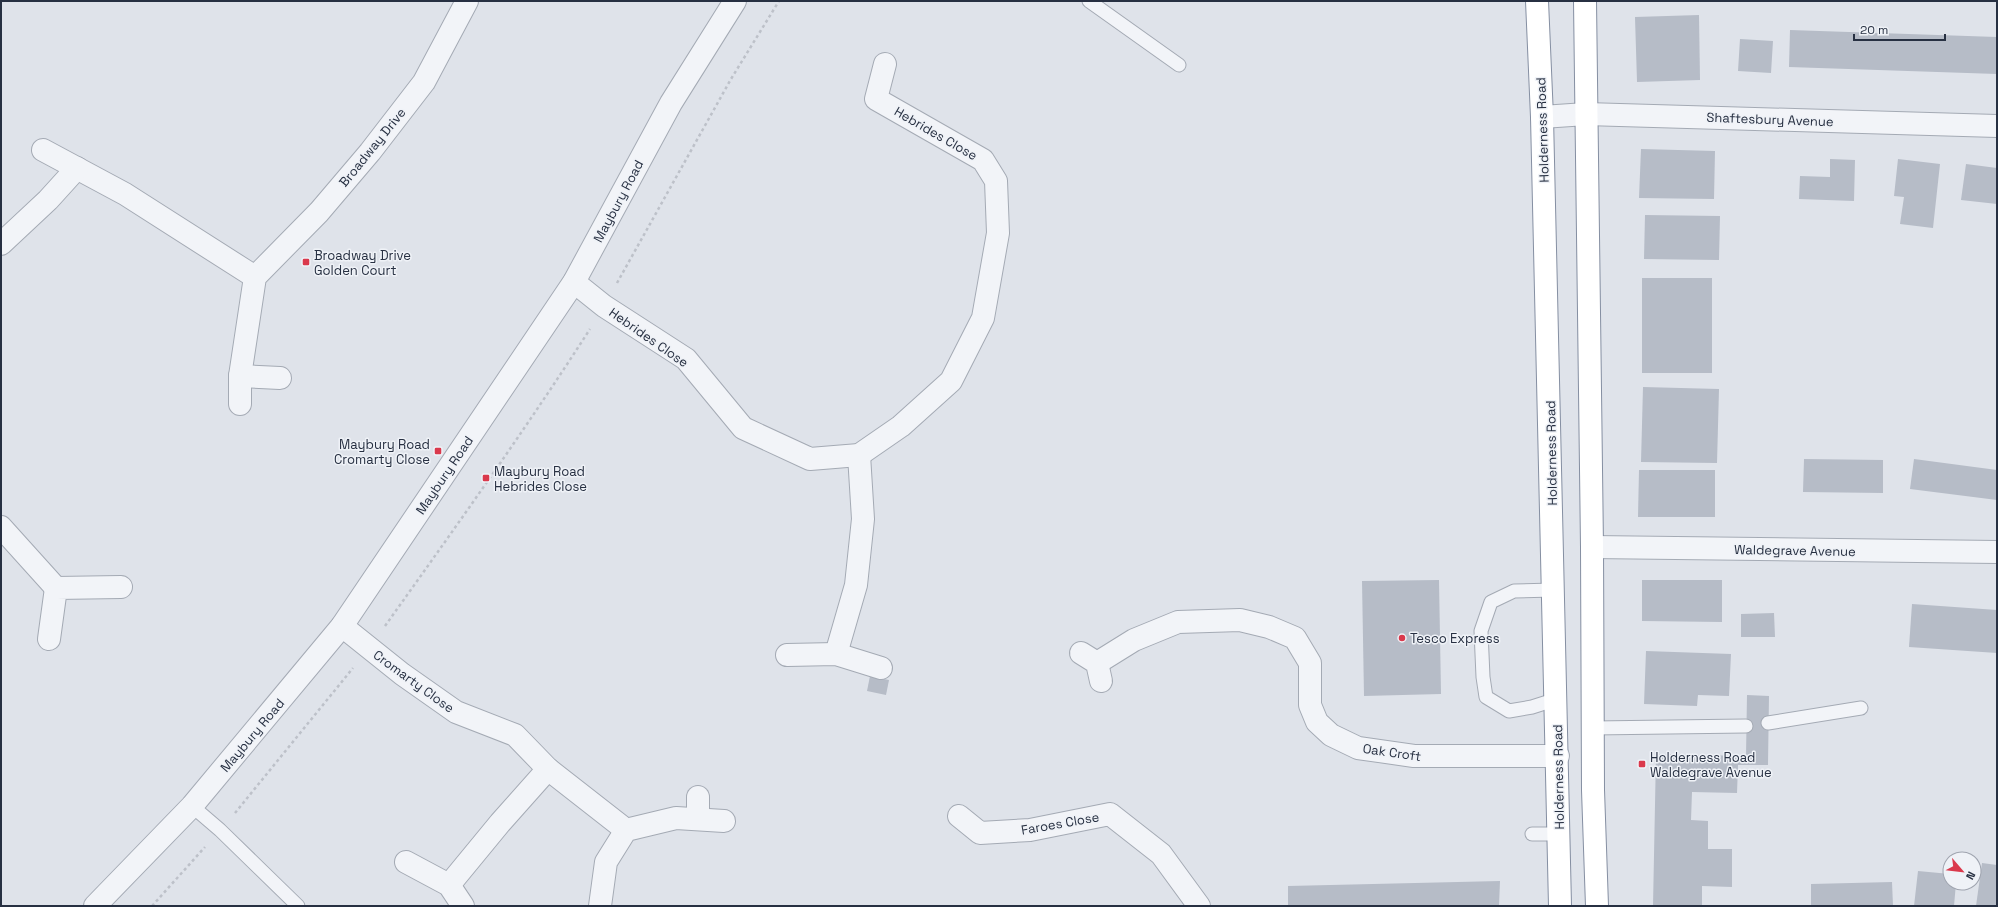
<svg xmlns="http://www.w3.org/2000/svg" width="1998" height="907" font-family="'Space Grotesk',sans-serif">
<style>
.building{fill:#b6bcc7}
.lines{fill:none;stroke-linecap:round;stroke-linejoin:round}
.service-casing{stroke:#a4aab4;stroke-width:15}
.minor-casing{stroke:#a4aab4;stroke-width:24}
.tertiary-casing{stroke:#a4aab4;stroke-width:24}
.trunk-casing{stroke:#858fa2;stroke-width:24}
.path{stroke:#bdc1c9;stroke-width:2.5;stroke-dasharray:3 3;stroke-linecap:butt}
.service{stroke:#f2f4f8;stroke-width:13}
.minor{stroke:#f2f4f8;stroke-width:22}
.tertiary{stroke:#f2f4f8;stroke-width:22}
.trunk{stroke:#fff;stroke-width:22}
.poi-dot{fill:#da394c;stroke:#eff2f7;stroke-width:1.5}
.labels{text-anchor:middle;stroke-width:3;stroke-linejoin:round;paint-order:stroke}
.street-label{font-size:13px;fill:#273042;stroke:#eff2f7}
.poi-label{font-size:13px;fill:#273042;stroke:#eff2f7;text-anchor:start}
</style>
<rect width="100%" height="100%" fill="#dfe3ea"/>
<g class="building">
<polygon points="1699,15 1700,80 1637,82 1635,17"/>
<polygon points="1790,30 1997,37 1997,74 1789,67"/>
<polygon points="1740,39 1773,41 1771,73 1738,71"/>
<polygon points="1641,149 1715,151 1714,199 1639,198"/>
<polygon points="1830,159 1855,160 1854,201 1799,199 1800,176 1830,177"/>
<polygon points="1898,159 1940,164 1933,228 1900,224 1904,197 1894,196"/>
<polygon points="1966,164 1997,168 1997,204 1961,200"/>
<polygon points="1645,215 1720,216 1719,260 1644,259"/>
<rect x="1642" y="278" width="70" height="95"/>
<polygon points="1643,387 1719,389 1717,463 1641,462"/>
<polygon points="1804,459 1883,460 1883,493 1803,492"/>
<polygon points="1914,459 1997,470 1997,500 1910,489"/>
<polygon points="1639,470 1715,470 1715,517 1638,517"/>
<polygon points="1439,580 1441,694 1364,696 1362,581"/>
<polygon points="1642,580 1722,580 1722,622 1642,621"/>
<polygon points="1912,604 1997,610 1997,653 1909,647"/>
<polygon points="1774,613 1775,637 1741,637 1741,614"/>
<polygon points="1646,651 1731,654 1729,696 1698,695 1697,706 1644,704"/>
<polygon points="870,676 889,680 886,695 867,691"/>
<polygon points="1747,695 1769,696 1768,765 1738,765 1737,793 1692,792 1691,820 1708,821 1708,849 1732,849 1732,887 1702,886 1702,906 1653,906 1656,754 1746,756"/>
<polygon points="1982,863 1997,865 1997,906 1976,906"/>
<polygon points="1918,871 1950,874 1950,883 1956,883 1954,906 1914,906"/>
<polygon points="1500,881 1499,906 1288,906 1288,886"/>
<polygon points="1892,882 1893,906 1811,906 1811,884"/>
</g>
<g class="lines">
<defs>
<g id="service">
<polyline points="1089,1 1179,65"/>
<polyline points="1554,590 1514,591 1491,602 1481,631 1483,677 1486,697 1509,711 1532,707 1557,699"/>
<polyline points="1768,723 1861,708"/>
<polyline points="1593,728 1746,726"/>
<polyline points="192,806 220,830 298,906"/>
<polyline points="1532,834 1559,834"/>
</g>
<g id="minor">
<polyline points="1542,117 1586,114 1997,126"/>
<polyline points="43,150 125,194 255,277"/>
<polyline points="1,244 48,200 77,168"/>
<polyline points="574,282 604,306 686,359 743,428 810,459 859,455 901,426 951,381 983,318 998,233 996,181 983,160 876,99 885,64"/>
<polyline points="240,376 280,378"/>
<polyline points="240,404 240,376 255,277 319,212 370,152 424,82 467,1"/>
<polyline points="1,527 56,588"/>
<polyline points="1592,547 1997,552"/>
<polyline points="342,626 402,674 456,712 515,735 548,769 626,830"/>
<polyline points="49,639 56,588 121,587"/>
<polyline points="1081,653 1097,663 1101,681"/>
<polyline points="836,654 856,585 863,519 859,455"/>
<polyline points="787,655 836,654 881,668"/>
<polyline points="1097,663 1134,640 1178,622 1240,620 1269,627 1295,638 1310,663 1310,705 1317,722 1331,735 1358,748 1414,756 1558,756"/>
<polyline points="698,797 698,819"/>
<polyline points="959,816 980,833 1030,830 1110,814 1161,854 1199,906"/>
<polyline points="406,862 449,885 463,906"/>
<polyline points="449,885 500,823 548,769"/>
<polyline points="600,906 606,862 626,830 676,818 724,821"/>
</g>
<polyline id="tertiary" points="95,906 192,806 342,626 574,282 671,103 735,1"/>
<g id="trunk">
<polyline points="1537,1 1542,117 1560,906"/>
<polyline points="1585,1 1592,547 1593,790 1597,906"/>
</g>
</defs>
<use href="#service" class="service-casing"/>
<use href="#minor" class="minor-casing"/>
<use href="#tertiary" class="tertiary-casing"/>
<use href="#trunk" class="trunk-casing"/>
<g class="path">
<polyline points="617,283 731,79 779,1"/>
<path d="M385,626C455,528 525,430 590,329"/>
<polyline points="235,813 353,668"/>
<polyline points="152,906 205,847"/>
</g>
<use href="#service" class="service"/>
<use href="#minor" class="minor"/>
<use href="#tertiary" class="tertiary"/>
<use href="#trunk" class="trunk"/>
</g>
<g class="poi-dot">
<rect x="302" y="258" width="8" height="8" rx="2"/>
<rect x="434" y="447" width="8" height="8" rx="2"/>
<rect x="482" y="474" width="8" height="8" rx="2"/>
<circle cx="1402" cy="638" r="4"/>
<rect x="1638" y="760" width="8" height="8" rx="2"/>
</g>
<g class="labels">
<g class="street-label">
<text transform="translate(1770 119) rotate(2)" y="5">Shaftesbury Avenue</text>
<text transform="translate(1542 130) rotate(-92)" y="5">Holderness Road</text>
<text transform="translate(936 133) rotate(30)" y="5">Hebrides Close</text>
<text transform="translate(372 147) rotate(-51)" y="5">Broadway Drive</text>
<text transform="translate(618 201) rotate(-62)" y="5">Maybury Road</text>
<text transform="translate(649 337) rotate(35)" y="5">Hebrides Close</text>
<text transform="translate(1551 453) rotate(-91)" y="5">Holderness Road</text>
<text transform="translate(444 475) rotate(-56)" y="5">Maybury Road</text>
<text transform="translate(1795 550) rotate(1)" y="5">Waldegrave Avenue</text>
<text transform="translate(414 681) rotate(36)" y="5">Cromarty Close</text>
<text transform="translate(252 735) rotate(-50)" y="5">Maybury Road</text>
<text transform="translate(1392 752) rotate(8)" y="5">Oak Croft</text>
<text transform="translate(1558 777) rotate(-91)" y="5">Holderness Road</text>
<text transform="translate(1060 823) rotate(-10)" y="5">Faroes Close</text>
</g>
<g class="poi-label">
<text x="314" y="260">Broadway Drive<tspan x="314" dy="15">Golden Court</tspan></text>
<text x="430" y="449" text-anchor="end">Maybury Road<tspan x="430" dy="15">Cromarty Close</tspan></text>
<text x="494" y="476">Maybury Road<tspan x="494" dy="15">Hebrides Close</tspan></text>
<text x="1410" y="643">Tesco Express</text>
<text x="1650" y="762">Holderness Road<tspan x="1650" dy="15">Waldegrave Avenue</tspan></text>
</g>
</g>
<rect width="1998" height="907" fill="none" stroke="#273042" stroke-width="4"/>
<g transform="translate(1962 871) rotate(118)"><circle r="19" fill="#eff2f7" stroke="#9fa4af"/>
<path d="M0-3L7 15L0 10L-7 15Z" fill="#da394c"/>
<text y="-6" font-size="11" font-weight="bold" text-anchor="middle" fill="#273042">N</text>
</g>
<path d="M1854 34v6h91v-6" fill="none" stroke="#273042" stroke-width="2"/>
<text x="1860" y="34" font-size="12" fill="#273042" stroke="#eff2f7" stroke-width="3" paint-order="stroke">20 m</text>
</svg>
